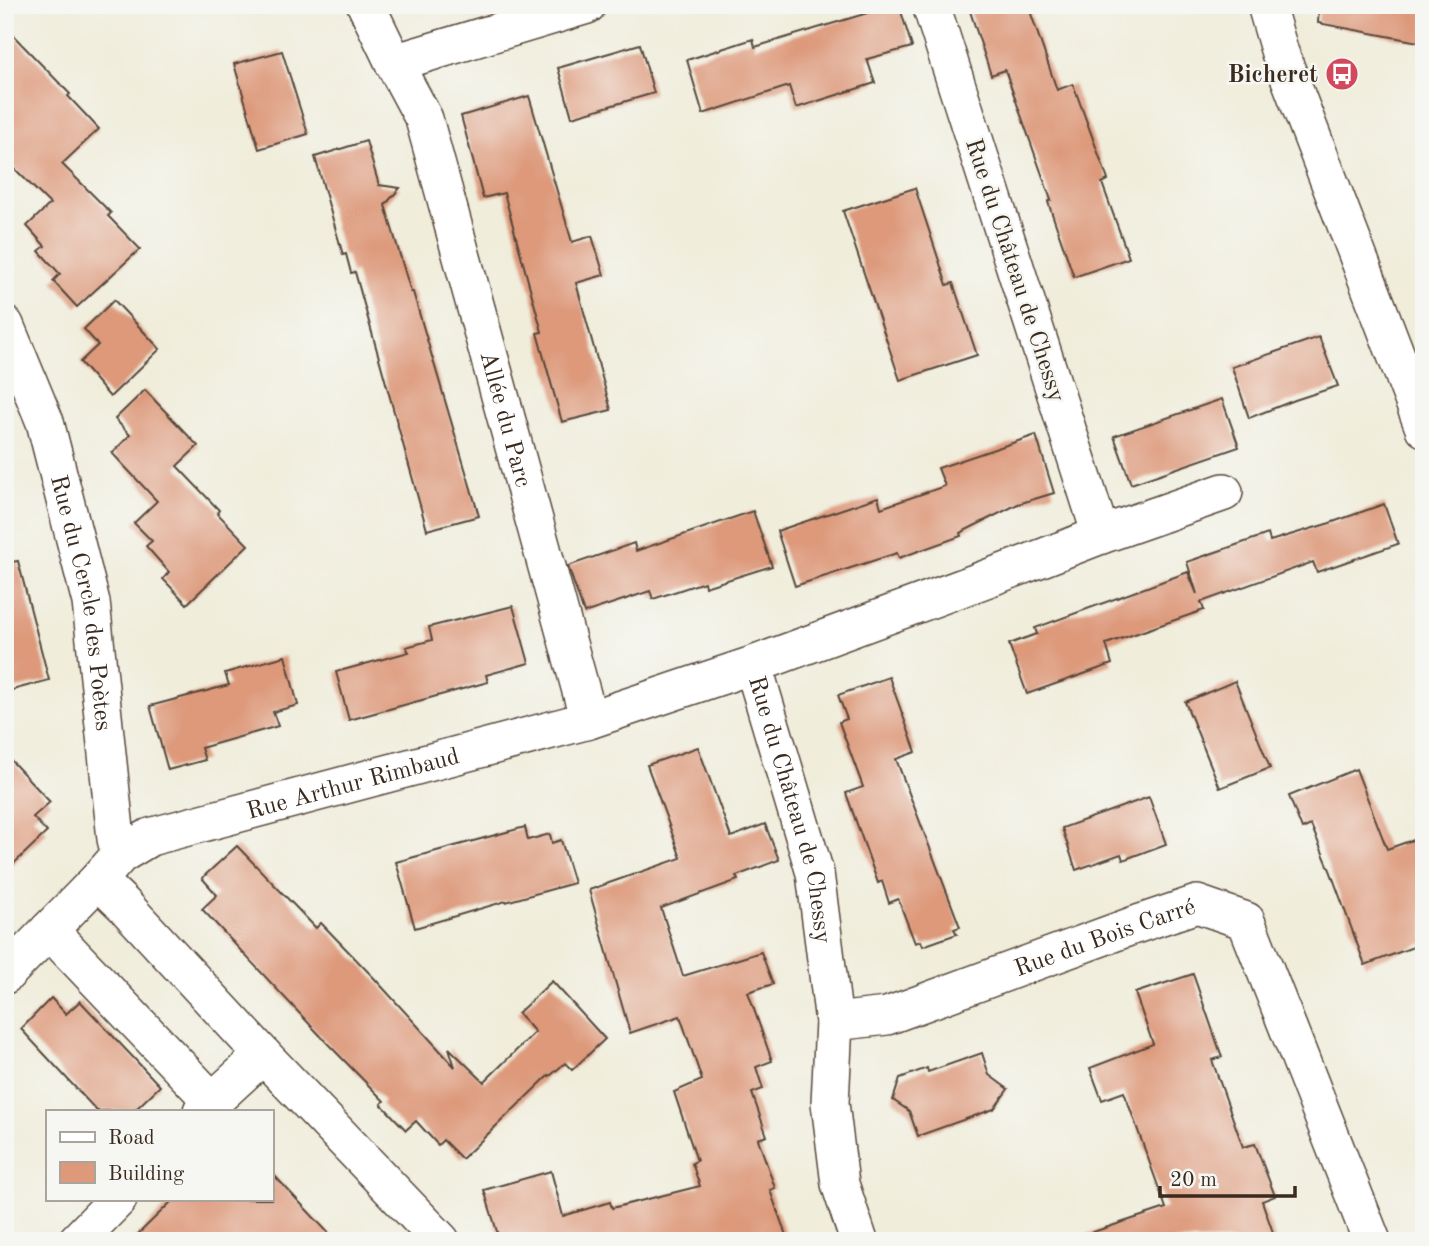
<svg xmlns="http://www.w3.org/2000/svg" width="1429" height="1246" font-family="'Old Standard TT',serif">
<style>
.building{fill:#dd997a}
.lines{fill:none;stroke-linecap:round;stroke-linejoin:round}
.minor-casing{stroke:#56473a;stroke-width:40}
.minor{stroke:#fff;stroke-width:37}
.labels{text-anchor:middle;stroke-width:5;stroke-linejoin:round;paint-order:stroke}
.poi-label{font-size:24px;font-weight:bold;fill:#3b2a1e;stroke:#f6f6f2;text-anchor:end}
.street-label{font-size:24px;fill:#3b2a1e;stroke:#f6f6f2}
</style>
<rect width="100%" height="100%" fill="#f6f6f2"/>
<filter id="ink" filterUnits="userSpaceOnUse"><feTurbulence type="fractalNoise" baseFrequency=".0143" numOctaves="2"/><feDisplacementMap in="SourceGraphic" scale="14" xChannelSelector="R" yChannelSelector="G"/><feConvolveMatrix kernelMatrix="1 2 1 2 8 2 1 2 1" color-interpolation-filters="sRGB"/></filter>
<filter id="wash" filterUnits="userSpaceOnUse"><feTurbulence type="fractalNoise" baseFrequency=".00686" numOctaves="4" result="noise"/><feDisplacementMap in="SourceGraphic" scale="28" xChannelSelector="R" yChannelSelector="G"/><feGaussianBlur stdDeviation="1.57" result="paint"/><feColorMatrix in="noise" values="0 0 0 0 0 0 0 0 0 0 0 0 0 0 0 0 0 1.4 0 .05"/><feComposite in="paint" operator="in"/></filter>
<g filter="url(#wash)">
<rect width="100%" height="100%" fill="#f0eddb"/>
<g id="blocks">
<g class="building">
<polygon points="894,5 899,5 912,47 867,59 875,83 796,108 789,86 703,114 687,60 753,39 755,47"/>
<polygon points="968,5 1028,5 1057,90 1073,84 1108,180 1102,183 1129,258 1074,277 1048,202 1051,200 1005,70 991,75"/>
<polygon points="1319,5 1424,5 1424,43 1318,23"/>
<polygon points="5,27 70,94 68,96 99,129 62,164 111,213 108,216 140,249 77,307 53,281 60,274 39,251 45,246 27,226 50,204 5,159"/>
<polygon points="640,44 654,93 572,117 558,68"/>
<polygon points="282,51 308,134 259,149 234,64"/>
<polygon points="529,96 572,242 592,236 604,275 576,283 611,410 562,422 537,333 542,332 504,193 483,198 461,116"/>
<polygon points="366,141 379,185 400,188 385,205 411,292 413,292 479,516 427,530 355,272 351,273 346,254 343,255 315,157"/>
<polygon points="915,188 947,285 953,283 977,355 900,380 843,211"/>
<polygon points="114,300 160,349 110,397 80,362 98,345 84,329"/>
<polygon points="1319,337 1338,386 1295,400 1249,418 1232,367"/>
<polygon points="145,390 198,446 177,466 219,510 217,513 248,545 187,604 163,579 169,572 146,546 152,541 134,523 157,501 112,453 130,435 115,419"/>
<polygon points="1222,399 1239,447 1131,484 1114,436"/>
<polygon points="1036,435 1054,493 1018,504 960,533 961,536 899,558 897,553 795,586 777,531 878,497 881,508 945,486 938,468"/>
<polygon points="1384,504 1398,544 1317,572 1313,562 1201,602 1204,610 1106,644 1112,664 1027,694 1009,644 1037,634 1035,628 1188,572 1197,594 1187,562 1268,534 1270,541 1330,523"/>
<polygon points="753,511 772,566 705,587 704,582 653,599 650,591 584,613 568,566 634,543 636,551"/>
<polygon points="18,561 49,680 5,692 5,563"/>
<polygon points="513,606 529,663 486,675 488,682 349,720 336,672 409,652 406,647 432,640 429,627"/>
<polygon points="285,656 298,705 273,712 278,726 201,748 205,760 168,770 150,706 229,685 225,673"/>
<polygon points="889,677 916,752 896,759 960,927 954,929 957,934 923,946 921,941 915,943 898,899 889,903 882,881 878,883 846,793 863,787 839,722 847,719 838,695"/>
<polygon points="1235,681 1270,768 1220,788 1185,702"/>
<polygon points="698,747 731,837 765,824 779,860 736,876 738,880 661,908 683,976 761,952 773,984 748,992 772,1061 756,1067 763,1089 752,1093 767,1136 758,1139 775,1188 770,1190 788,1241 500,1241 484,1190 551,1171 563,1216 610,1202 612,1208 700,1186 692,1163 697,1161 674,1092 702,1080 680,1016 630,1033 589,890 681,858 647,765"/>
<polygon points="5,754 50,802 33,817 47,832 5,872"/>
<polygon points="1356,769 1387,849 1424,836 1424,943 1365,965 1330,870 1311,825 1302,829 1289,796"/>
<polygon points="1149,797 1166,844 1123,860 1121,854 1076,870 1062,828"/>
<polygon points="525,827 528,840 550,834 552,843 561,840 574,883 506,902 506,901 415,928 396,862"/>
<polygon points="237,846 316,928 321,923 374,978 455,1067 449,1048 484,1082 535,1032 518,1013 552,981 605,1039 572,1070 565,1063 550,1076 549,1075 462,1159 443,1140 438,1145 416,1121 406,1130 381,1104 384,1101 329,1045 202,909 217,895 202,878"/>
<polygon points="1193,974 1222,1057 1212,1060 1243,1147 1255,1144 1275,1196 1262,1201 1276,1241 1088,1241 1087,1234 1166,1208 1124,1092 1102,1100 1090,1068 1153,1044 1135,993"/>
<polygon points="51,998 66,1014 80,1001 160,1086 134,1111 97,1111 21,1029"/>
<polygon points="982,1053 989,1075 1008,1089 994,1109 918,1136 909,1111 893,1100 900,1078 927,1068 928,1072"/>
<polygon points="271,1172 336,1241 131,1241 174,1199 271,1199"/>
</g>
</g>
</g>
<g filter="url(#ink)">
<use href="#blocks" fill-opacity="0" stroke="#56473a" stroke-width="2"/>
<g class="lines">
<defs>
<g id="minor">
<path id="s1" d="M366,5L394,63L424,119L589,720"/>
<polyline points="1266,5 1280,53 1424,428"/>
<polyline points="394,63 587,5"/>
<path id="s2" d="M5,325L45,422L91,602L116,839L120,855"/>
<polyline points="1101,535 1224,492"/>
<path id="s3" d="M753,665L815,873L834,1022L830,1103L840,1184L859,1241"/>
<polyline points="98,880 123,904 263,1055 441,1241"/>
<polyline points="49,930 212,1101"/>
<path id="s4" d="M5,975L98,880L120,855L150,837L589,720L753,665L1026,564L1101,535L931,5"/>
<path id="s5" d="M834,1022L887,1016L1132,926L1197,904L1246,921L1372,1241"/>
<polyline points="202,1111 263,1055"/>
<polyline points="77,1241 118,1199"/>
</g>
</defs>
<use href="#minor" class="minor-casing"/>
<use href="#minor" class="minor"/>
</g>
</g>
<defs>
<symbol id="bus-disc" viewBox="-11 -11 22 22"><circle r="9.5" fill="#d1495b" stroke="#f6f6f2"/><path d="M-5-6H5V4H4V6H2V4H-2V6H-4V4H-5ZM-3.5-4V0h7V-4ZM-3.5 1.2v1.5H-2V1.2ZM2 1.2v1.5H3.5V1.2Z" fill="#fff"/></symbol>
</defs>
<g fill-rule="evenodd">
<use href="#bus-disc" x="1323" y="55" width="38" height="38"/>
</g>
<g class="labels">
<g class="poi-label">
<text x="1318" y="82">Bicheret</text>
</g>
<g class="street-label">
<text transform="translate(1016 270) rotate(72)" y="8">Rue du Château de Chessy</text>
<text dy="8" stroke="none"><textPath href="#s1" startOffset="439">Allée du Parc</textPath></text>
<text dy="8" stroke="none"><textPath href="#s2" startOffset="290">Rue du Cercle des Poètes</textPath></text>
<text dy="8" stroke="none"><textPath href="#s4" startOffset="411">Rue Arthur Rimbaud</textPath></text>
<text dy="8" stroke="none"><textPath href="#s3" startOffset="150">Rue du Château de Chessy</textPath></text>
<text dy="8" stroke="none"><textPath href="#s5" startOffset="285">Rue du Bois Carré</textPath></text>
</g>
</g>
<rect width="1429" height="1246" fill="none" stroke="#f6f6f2" stroke-width="28"/>
<rect x="46" y="1110" width="228" height="91" fill="#f6f6f2" stroke="#aba49d" stroke-width="2"/>
<rect x="60" y="1132" width="35" height="10" fill="#ffffff" stroke="#aba49d" stroke-width="2"/>
<text x="108" y="1144" font-size="21" fill="#3b2a1e">Road</text>
<rect x="60" y="1162" width="35" height="21" fill="#dd997a" stroke="#aba49d" stroke-width="2"/>
<text x="108" y="1180" font-size="21" fill="#3b2a1e">Building</text>
<path d="M1160 1186v10h135v-10" fill="none" stroke="#3b2a1e" stroke-width="3.5"/>
<text x="1170" y="1186" font-size="21" fill="#3b2a1e" stroke="#f6f6f2" stroke-width="5" paint-order="stroke">20 m</text>
</svg>
